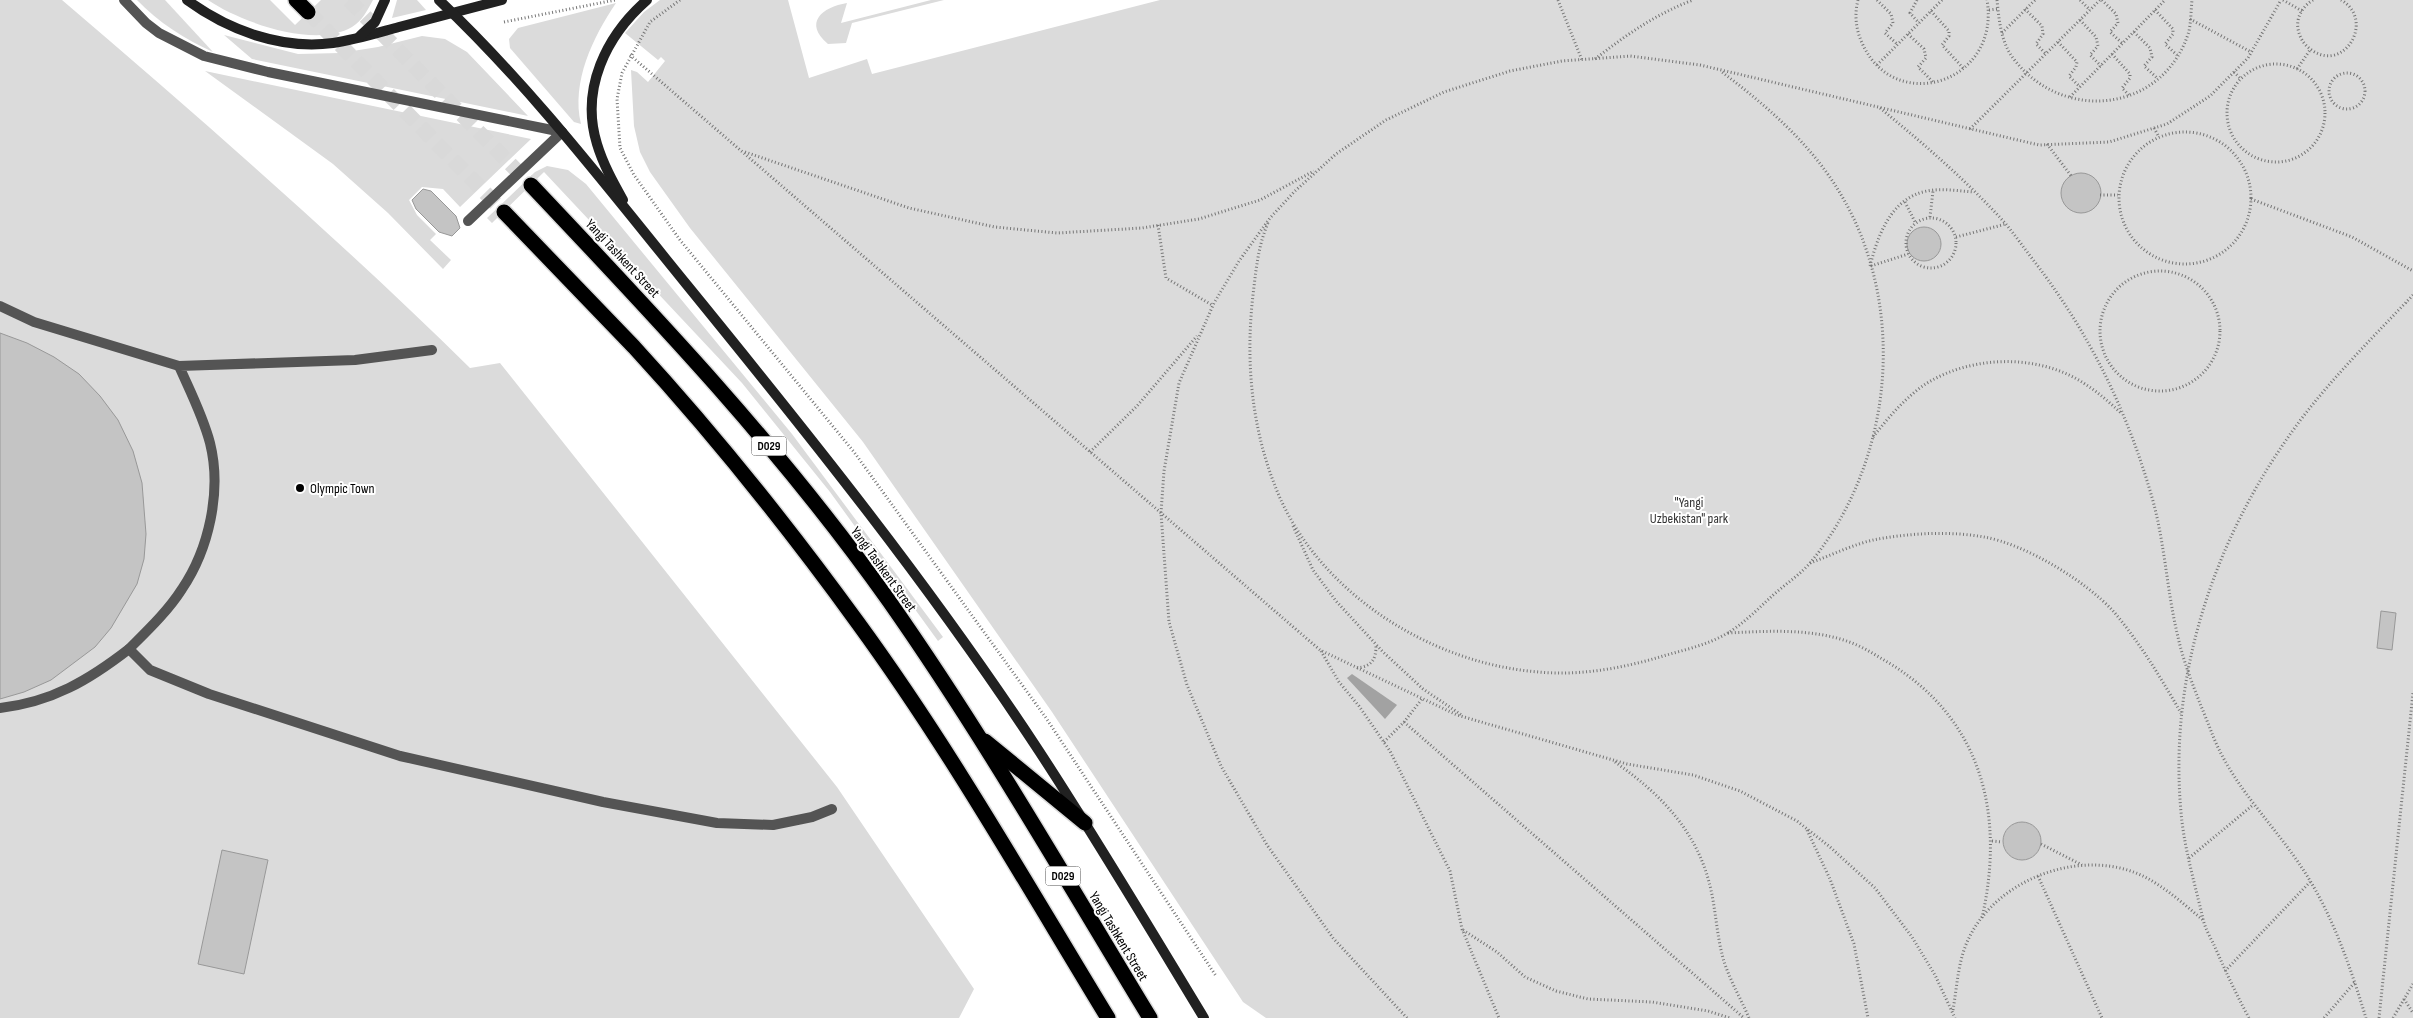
<svg xmlns="http://www.w3.org/2000/svg" width="2413" height="1018" font-family="'Sofia Sans Condensed',sans-serif">
<style>
.green{fill:#dbdbdb}
.water{fill:#a2a2a2}
.building{fill:#c4c4c4;stroke:#989898}
.lines{fill:none;stroke-linecap:round;stroke-linejoin:round}
.highway-tunnel{stroke:#d9d9d9;stroke-width:15;stroke-dasharray:15 8;stroke-linecap:butt}
.highway-casing{stroke:#dbdbdb;stroke-width:18}
.path{stroke:#767676;stroke-width:3;stroke-dasharray:1 2.5;stroke-linecap:butt}
.lane{stroke:#545454;stroke-width:10}
.secondary{stroke:#212121;stroke-width:10}
.highway{stroke:#000;stroke-width:15}
.poi-dot{fill:#000;stroke:#fff;stroke-width:2}
.labels{text-anchor:middle;stroke-width:4;stroke-linejoin:round;paint-order:stroke}
.shield{fill:#fff;stroke:#4c4c4c;stroke-width:1}
.shield-label{font-size:12px;font-weight:bold;fill:#000}
.street-label{font-size:14px;fill:#000;stroke:#fff}
.poi-label{font-size:14px;fill:#000;stroke:#fff;text-anchor:start}
.park-label{font-size:14px;fill:#323232;stroke:#fff}
</style>
<rect width="100%" height="100%" fill="#fff"/>
<g class="green">
<path d="M0,0H62C201,119 339,239 470,368L500,363L837,787L974,989L959,1018H0Z"/>
<path d="M137,0H165L213,52C185,39 159,23 137,0Z"/>
<path d="M208,0H270L295,25L321,0H373C367,11 362,21 352,27C315,49 240,22 208,0Z"/>
<polygon points="397,0 417,0 426,10 392,18"/>
<polygon points="660,0 788,0 809,78 867,59 872,74 1160,0 2413,0 2413,1018 1266,1018 1243,1002 1052,712 863,442 690,228 650,172 640,152 634,126 631,70 637,72 648,82 665,61 661,57 658,60 625,33 644,12"/>
<path d="M931,0H944L852,23L846,43L828,44C803,23 822,7 847,3L841,23Z"/>
<path d="M616,3C593,37 571,82 581,124L574,122L510,48L509,39L518,28Z"/>
<polygon points="224,35 298,54 340,53 378,47 422,36 445,39 467,52 528,116 252,59"/>
<polygon points="205,71 531,139 460,207 443,189 422,187 409,200 417,215 436,234 430,240 451,260 443,269 388,213 333,164"/>
<polygon points="547,166 568,170 586,184 792,434 943,637 938,641 830,492 742,383 544,172 492,223 487,218 535,172"/>
</g>
<polygon class="water" points="1352,674 1397,705 1385,719 1347,678"/>
<g class="building">
<circle cx="2081" cy="193" r="20"/>
<polygon points="423,189 431,191 456,216 460,228 452,236 439,232 416,209 412,200"/>
<circle cx="1924" cy="244" r="17"/>
<polygon points="0,333 27,343 54,357 79,374 100,396 118,420 133,451 142,483 146,534 144,559 137,584 111,628 95,647 51,680 24,692 0,699"/>
<polygon points="2381,611 2396,613 2392,650 2377,648"/>
<circle cx="2022" cy="841" r="19"/>
<polygon points="222,850 268,860 244,974 198,964"/>
</g>
<g class="lines">
<g class="highway-tunnel">
<polyline points="349,0 531,185"/>
<polyline points="308,12 504,212"/>
</g>
<defs>
<g id="highway">
<polyline points="296,0 308,12"/>
<path d="M531,185C657,318 783,451 889,601C983,735 1065,878 1150,1018"/>
<path d="M504,212C547,257 591,302 634,347C714,434 789,528 858,623C950,749 1027,885 1108,1018"/>
<polyline points="985,741 1085,823"/>
</g>
</defs>
<use href="#highway" class="highway-casing"/>
<g class="path">
<polyline points="680,0 650,22 622,73 617,99 620,148 634,175 680,240 854,452 1046,718 1216,976"/>
<polyline points="1558,0 1582,60"/>
<path d="M1858,0C1854,15 1856,31 1863,45C1896,116 2001,82 1987,0"/>
<polyline points="1877,0 1891,14 1893,23 1885,33 1897,44"/>
<polyline points="1917,0 1910,13 1919,23"/>
<path d="M1997,0C1999,20 2001,42 2013,58C2063,125 2165,112 2189,31C2191,21 2191,10 2192,0"/>
<polyline points="2080,0 2090,10"/>
<polyline points="2102,0 2116,14 2118,23 2110,32 2122,43"/>
<polyline points="2283,0 2302,11"/>
<path d="M2313,0C2303,6 2296,17 2298,29C2300,39 2305,46 2313,51C2346,72 2375,19 2341,0"/>
<polyline points="2025,9 2042,26 2043,34 2036,44 2046,54"/>
<polyline points="1989,10 1998,9"/>
<polyline points="2155,10 2173,29 2173,34 2165,44 2177,55"/>
<polyline points="1931,11 1949,31 1949,36 1942,45 1964,69"/>
<polyline points="2190,19 2251,52"/>
<polyline points="2080,20 2096,37 2098,46 2090,55 2101,66"/>
<polyline points="504,22 615,0"/>
<polyline points="2134,32 2150,48 2152,57 2144,66 2157,78"/>
<polyline points="2002,33 2035,0"/>
<polyline points="1908,34 1924,49 1926,58 1918,67 1933,82"/>
<polyline points="2058,42 2077,62 2076,67 2069,76 2080,87"/>
<polyline points="2112,54 2130,74 2130,78 2122,88 2129,95"/>
<polyline points="630,55 1320,650 1457,715 1627,764 1693,775 1740,791 1797,821 1830,847 1875,888 1912,937 1935,975 1955,1018"/>
<path d="M1595,59C1626,35 1656,14 1693,0"/>
<circle cx="2276" cy="113" r="49"/>
<polyline points="1877,65 1942,0"/>
<polyline points="2297,69 2310,50"/>
<polyline points="2234,72 2241,79"/>
<circle cx="2347" cy="91" r="18"/>
<polyline points="2070,97 2165,0"/>
<path d="M1880,108C1924,144 1967,181 2005,223C2015,235 2024,248 2034,261C2090,334 2128,412 2153,501C2165,545 2167,592 2178,637C2185,669 2201,705 2213,736C2234,788 2272,822 2302,868C2332,913 2350,966 2366,1018"/>
<polyline points="2154,128 2159,137"/>
<polyline points="1970,129 2100,0"/>
<circle cx="2185" cy="198" r="66"/>
<polyline points="2047,144 2072,177"/>
<polyline points="745,152 909,208 995,227 1057,233 1142,228 1199,219 1260,200 1314,171"/>
<polyline points="2100,195 2118,195"/>
<polyline points="2251,199 2352,237 2413,271"/>
<polyline points="1905,202 1915,222"/>
<polyline points="1930,217 1933,191"/>
<circle cx="1931" cy="243" r="25"/>
<path d="M1268,223C1258,246 1256,270 1253,295C1245,364 1252,434 1280,498C1324,596 1433,664 1539,672C1580,676 1624,668 1663,656C1684,650 1707,645 1726,634C1742,625 1758,609 1772,596C1784,585 1800,575 1811,562C1894,460 1908,306 1840,193C1811,144 1767,106 1722,72"/>
<polyline points="1158,225 1166,278 1212,305"/>
<polyline points="1956,237 2006,224"/>
<path d="M1870,266C1878,235 1891,198 1927,191C1942,188 1959,191 1974,192"/>
<polyline points="1871,266 1908,254"/>
<circle cx="2160" cy="331" r="60"/>
<path d="M1873,437C1888,418 1904,399 1924,385C1970,355 2039,353 2085,384C2098,392 2110,403 2121,413"/>
<polyline points="1090,452 1137,406 1197,336"/>
<polyline points="1293,526 1313,570 1336,601 1383,652 1423,689 1463,716"/>
<path d="M1810,563C1832,555 1856,543 1878,539C1913,533 1950,531 1984,537C2025,544 2086,581 2114,612C2140,643 2161,678 2181,713"/>
<path d="M1728,633C1768,631 1814,628 1852,643C1865,648 1877,656 1889,663C1983,720 2005,816 1982,918"/>
<polyline points="1321,651 1339,682 1359,706 1390,751 1450,871 1462,929 1499,1018"/>
<path d="M1357,668C1372,666 1376,660 1376,645"/>
<polyline points="1404,722 1744,1018"/>
<polyline points="1384,742 1404,722 1422,699"/>
<path d="M1615,762C1662,795 1698,832 1711,890C1716,913 1717,936 1723,958C1729,979 1741,999 1749,1018"/>
<polyline points="1807,830 1830,879 1854,944 1868,1018"/>
<polyline points="1992,841 2002,842"/>
<polyline points="2041,844 2082,865"/>
<polyline points="2189,858 2253,805"/>
<polyline points="2038,876 2102,1018"/>
<polyline points="1463,930 1497,952 1525,977 1556,991 1588,999 1652,1002 1708,1011 1730,1018"/>
<polyline points="2225,971 2310,882"/>
<polyline points="2404,999 2413,1013"/>
<path d="M1953,1010C1957,987 1958,961 1968,940C1996,878 2084,846 2145,877C2166,888 2185,905 2203,920"/>
<polyline points="1407,1018 1333,938 1267,845 1221,766 1187,685 1169,622 1161,513 1164,471 1179,383 1214,303 1239,261 1270,218 1295,191 1336,154 1386,120 1444,92 1510,71 1562,61 1630,56 1700,65 2039,145 2109,142 2167,124 2210,96 2248,58 2281,0"/>
<path d="M2249,1018C2236,994 2225,970 2214,945C2210,937 2205,928 2203,919C2195,884 2184,848 2181,812C2168,671 2217,531 2302,418C2335,375 2375,335 2413,295"/>
<polyline points="2324,1018 2355,982"/>
<polyline points="2379,1018 2413,693"/>
<polyline points="2393,1018 2413,984"/>
</g>
<g class="lane">
<polyline points="124,0 146,23 159,33 204,56 268,72 562,132"/>
<polyline points="468,221 562,132"/>
<polyline points="0,306 34,322 179,366"/>
<path d="M432,350L355,360L179,366C190,391 203,416 210,443C222,491 209,549 182,589C168,611 148,630 129,649L150,670L209,694L400,756L603,802L717,823L773,825L812,817L832,809"/>
<path d="M0,708C52,702 89,680 129,649"/>
</g>
<g class="secondary">
<path d="M187,0C228,30 281,50 333,43C355,40 377,33 399,27C434,18 468,9 502,0"/>
<path d="M439,0C531,87 608,188 687,285C810,436 932,588 1039,751C1096,838 1150,929 1204,1018"/>
<polyline points="360,36 375,22 385,0"/>
<path d="M623,200C613,182 603,164 597,144C580,89 606,36 647,0"/>
</g>
<use href="#highway" class="highway"/>
</g>
<circle class="poi-dot" cx="300" cy="488" r="5"/>
<g class="labels">
<g class="shield">
<rect x="751.5" y="436.5" width="35" height="19" rx="4"/>
<rect x="1045.5" y="866.5" width="35" height="19" rx="4"/>
</g>
<g class="shield-label">
<text x="769" y="450">D029</text>
<text x="1063" y="880">D029</text>
</g>
<g class="street-label">
<text transform="translate(623 258) rotate(47)" y="5">Yangi Tashkent Street</text>
<text transform="translate(884 569) rotate(54)" y="5">Yangi Tashkent Street</text>
<text transform="translate(1119 936) rotate(59)" y="5">Yangi Tashkent Street</text>
</g>
<g class="poi-label">
<text x="310" y="493">Olympic Town</text>
</g>
<g class="park-label">
<text x="1689" y="507">"Yangi<tspan x="1689" dy="16">Uzbekistan" park</tspan></text>
</g>
</g>
</svg>
